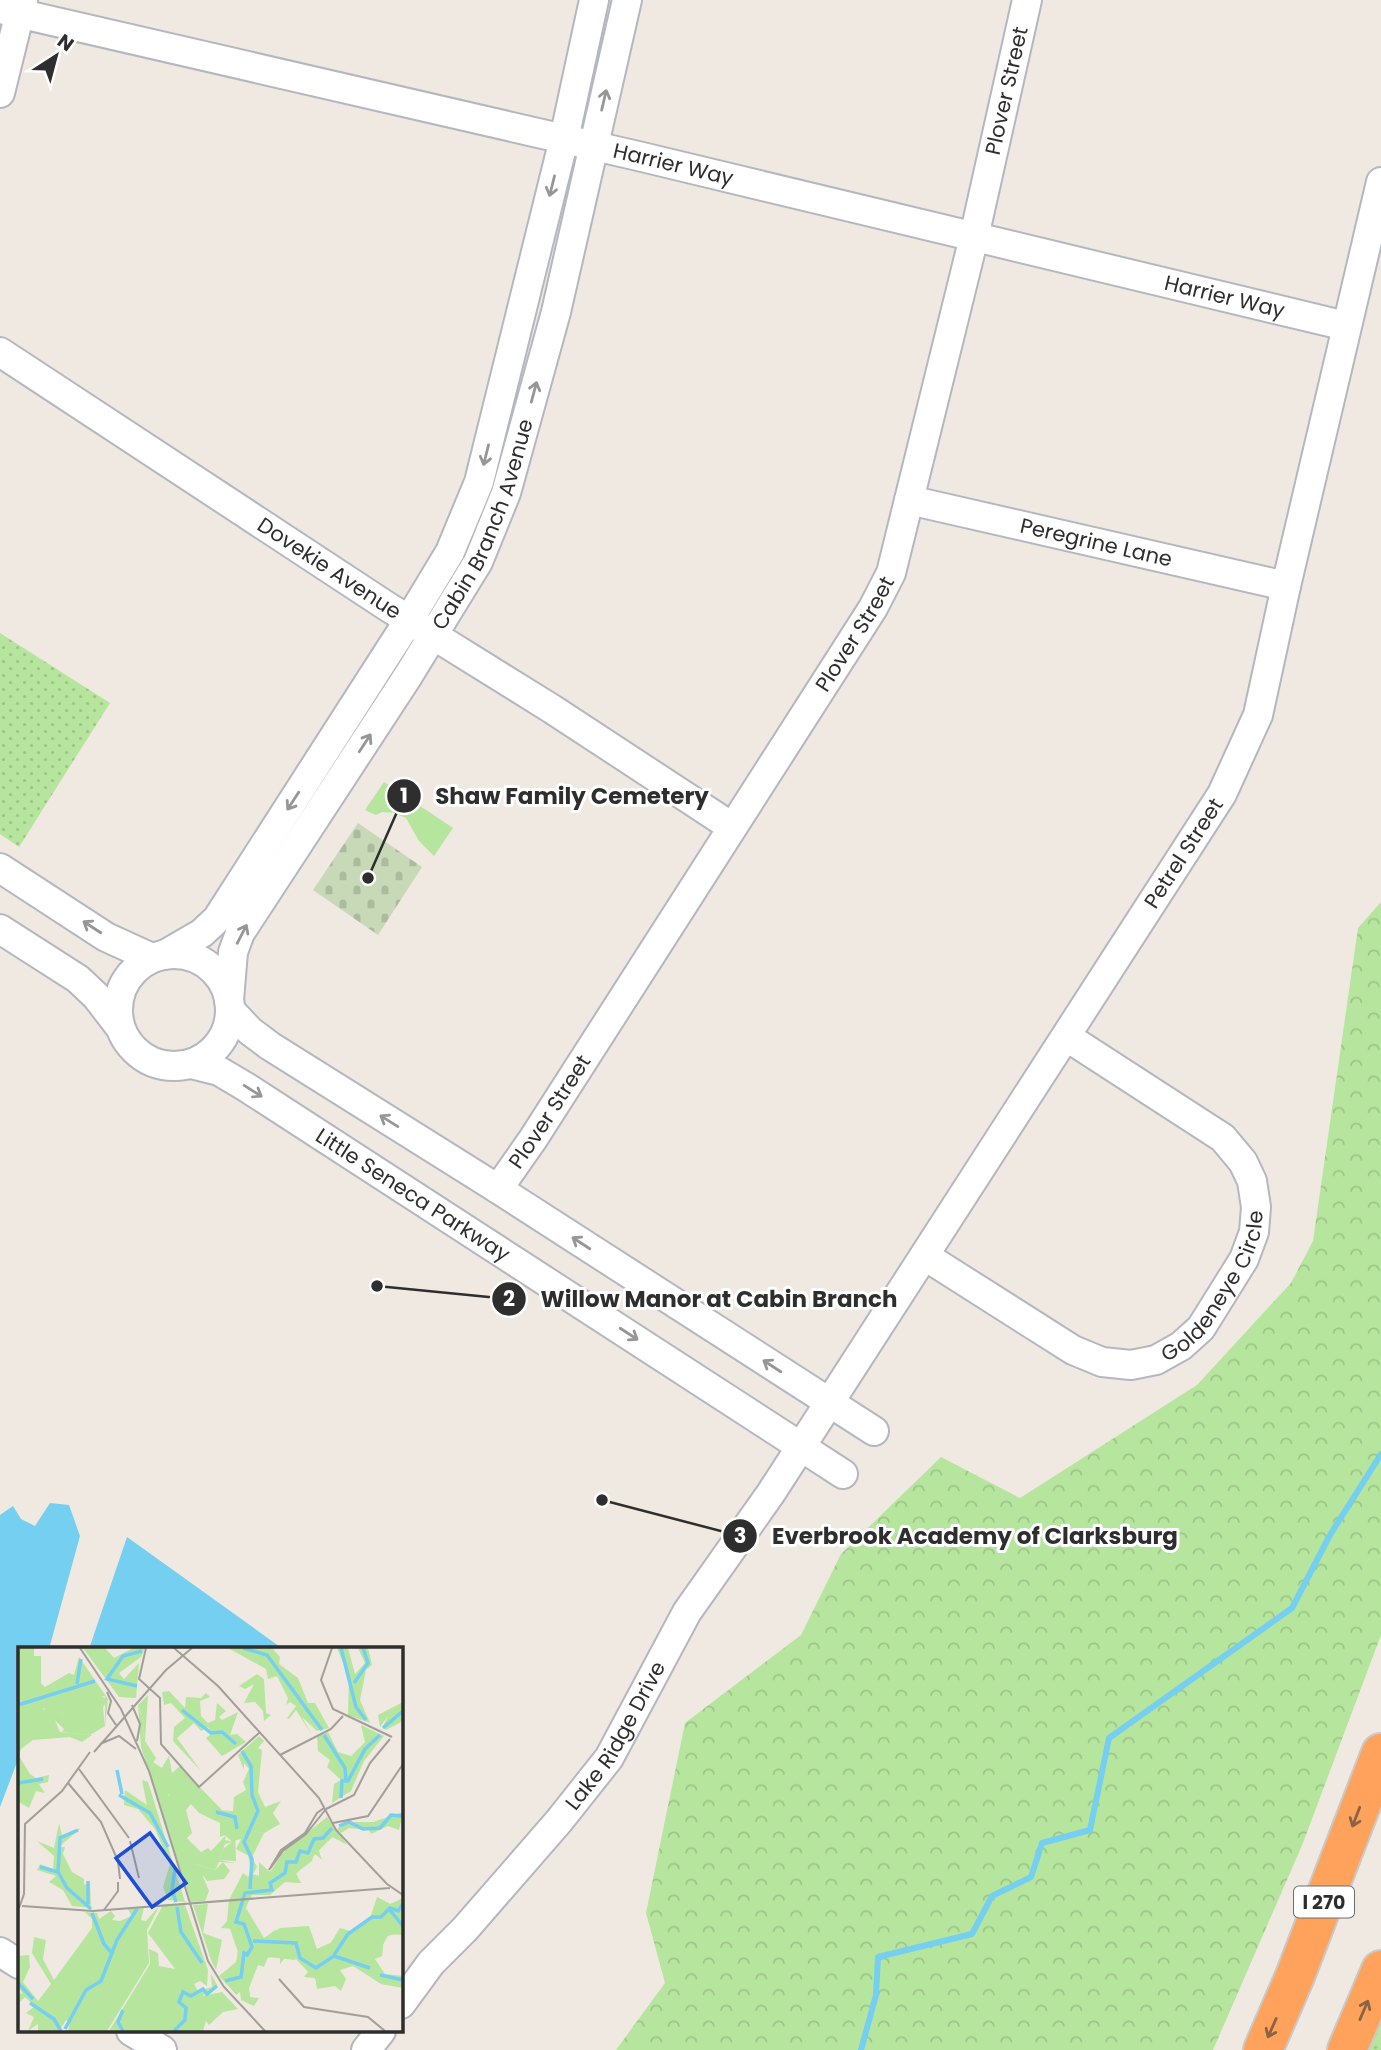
<svg xmlns="http://www.w3.org/2000/svg" width="1381" height="2050" font-family="Poppins,sans-serif">
<style>
.grass{fill:url(#grass-dots)}
.forest{fill:url(#forest-crowns)}
.cemetery{fill:url(#cemetery-stones)}
.garden{fill:#b6e59e}
.water{fill:#75cff0}
.lines{fill:none;stroke-linecap:round;stroke-linejoin:round}
.stream{stroke:#75cff0;stroke-width:6}
.minor-casing{stroke:#b4b7c1;stroke-width:32}
.highway-casing{stroke:#c9c9c9;stroke-width:42}
.minor{stroke:#fff;stroke-width:28}
.highway{stroke:#ffa35c;stroke-width:38}
.oneway{stroke:#969696}
.oneway2{stroke:#8c6343}
.labels{text-anchor:middle;stroke-width:6;stroke-linejoin:round;paint-order:stroke}
.shield{fill:#fff;stroke:#6d6d6d;stroke-width:2}
.shield-label{font-size:19px;font-weight:bold;fill:#2e2e2e}
.street-label{font-size:21px;fill:#2e2e2e;stroke:#fff}
.inset-river{fill:none;stroke:#75cff0;stroke-width:3.5}
.inset-road{fill:none;stroke:#a29e99;stroke-width:2}
.view{fill:#1d4ed8;fill-opacity:0.15;stroke:#1d4ed8;stroke-width:3.5}
.inset-edge{fill:none;stroke:#2e2e2e;stroke-width:3.5}
.leader{fill:none;stroke:#2e2e2e;stroke-width:2.5}
.callout-dot{fill:#2e2e2e;stroke:#fff;stroke-width:2.5}
.mark-label{font-size:21px;text-anchor:middle;font-weight:bold;fill:#fff}
.callout-label{font-size:23px;text-anchor:middle;font-weight:bold;fill:#2e2e2e;stroke:#fff;stroke-width:6;stroke-linejoin:round;paint-order:stroke}
</style>
<defs>
<pattern id="grass-dots" width="8" height="8" patternUnits="userSpaceOnUse" patternTransform="scale(1.75)"><rect width="8" height="8" fill="#b6e59e"/><path d="M2 2h.1M6 6h.1" fill="none" stroke="#9dc588" stroke-width="1.8" stroke-linecap="round"/></pattern>
<pattern id="forest-crowns" width="20" height="18" patternUnits="userSpaceOnUse" patternTransform="scale(1.75)"><rect width="20" height="18" fill="#b6e59e"/><path d="M2 6a3 3 0 1 1 6 0M12 15a3 3 0 1 1 6 0" fill="none" stroke="#9dc588"/></pattern>
<pattern id="cemetery-stones" width="16" height="16" patternUnits="userSpaceOnUse" patternTransform="scale(1.75)"><rect width="16" height="16" fill="#c8d9b8"/><path d="M2 7V4a2 2 0 0 1 4 0v3zM10 15v-3a2 2 0 0 1 4 0v3z" fill="#acbb9e"/></pattern>
</defs>
<rect width="100%" height="100%" fill="#efe9e1"/>
<g class="grass">
<polygon points="0,633 110,703 19,847 0,834"/>
<polygon points="1381,2008 1381,2050 1366,2050"/>
</g>
<polygon class="forest" points="1381,902 1381,1635 1303,1843 1213,2050 616,2050 665,1983 646,1913 685,1723 801,1635 841,1554 941,1457 1020,1498 1197,1385 1291,1283 1313,1241 1358,928"/>
<polygon class="cemetery" points="358,823 422,867 378,935 313,890"/>
<polygon class="garden" points="384,782 453,828 434,856 419,841 406,818 394,813 382,812 376,815 365,810"/>
<g class="water">
<polygon points="50,1503 69,1505 80,1536 49,1649 19,1649 19,1757 0,1807 0,1515 13,1506 21,1519 35,1526"/>
<polygon points="127,1537 283,1649 89,1649"/>
</g>
<g class="lines">
<polyline class="stream" points="861,2050 876,1995 878,1957 972,1934 992,1896 1031,1877 1042,1843 1090,1830 1109,1738 1292,1608 1330,1535 1381,1454"/>
<defs>
<g id="minor">
<path id="s1" d="M0,9L638,156L1346,326"/>
<polyline points="0,93 23,0"/>
<path id="s2" d="M0,352L388,607L552,709L732,827"/>
<path id="s3" d="M909,500L1286,586"/>
<polyline points="0,868 106,937 152,958"/>
<polyline points="0,929 78,979 96,996 119,1026"/>
<circle cx="174" cy="1010" r="56"/>
<polyline points="164,955 202,933 217,919 409,620 450,552 479,482 564,139 594,0"/>
<path id="s4" d="M229,1000L233,952L240,933L408,676L478,562L506,493L556,312L627,0"/>
<polyline points="230,1010 250,1031 270,1046 498,1189 874,1431"/>
<path id="s5" d="M191,1064L219,1071L246,1087L843,1474"/>
<path id="s6" d="M498,1189L533,1139L873,608L891,573L974,237L1027,0"/>
<path id="s7" d="M925,1256L1073,1350L1102,1362L1131,1365L1156,1360L1181,1346L1201,1328L1244,1259L1254,1232L1256,1207L1252,1181L1243,1162L1223,1138L1067,1037"/>
<polyline points="0,1952 19,1964"/>
<path id="s8" d="M401,2004L431,1963L465,1929L559,1821L609,1758L687,1612L771,1493L1222,794L1258,715L1286,586L1381,182"/>
<polyline points="131,2031 162,2050"/>
<polyline points="366,2050 381,2031"/>
</g>
<g id="highway">
<polyline points="1263,2050 1295,1976 1381,1753"/>
<polyline points="1347,2050 1381,1970"/>
</g>
</defs>
<use href="#minor" class="minor-casing"/>
<use href="#highway" class="highway-casing"/>
<use href="#minor" class="minor"/>
<use href="#highway" class="highway"/>
</g>
<defs><path id="oneway-shaft" d="M-6 0H5M1.5-3L5.5 0L1.5 3" fill="none" stroke-width="1.6" stroke-linecap="round" stroke-linejoin="round" transform="scale(1.75)"/></defs>
<g class="oneway">
<use href="#oneway-shaft" transform="translate(604 100) rotate(-77)"/>
<use href="#oneway-shaft" transform="translate(552 186) rotate(104)"/>
<use href="#oneway-shaft" transform="translate(534 392) rotate(-75)"/>
<use href="#oneway-shaft" transform="translate(486 455) rotate(104)"/>
<use href="#oneway-shaft" transform="translate(365 743) rotate(-57)"/>
<use href="#oneway-shaft" transform="translate(293 801) rotate(123)"/>
<use href="#oneway-shaft" transform="translate(92 927) rotate(-147)"/>
<use href="#oneway-shaft" transform="translate(242 934) rotate(-63)"/>
<use href="#oneway-shaft" transform="translate(253 1091) rotate(32)"/>
<use href="#oneway-shaft" transform="translate(389 1121) rotate(-148)"/>
<use href="#oneway-shaft" transform="translate(581 1243) rotate(-147)"/>
<use href="#oneway-shaft" transform="translate(629 1334) rotate(33)"/>
<use href="#oneway-shaft" transform="translate(772 1366) rotate(-147)"/>
</g>
<g class="oneway2">
<use href="#oneway-shaft" transform="translate(1356 1817) rotate(111)"/>
<use href="#oneway-shaft" transform="translate(1364 2010) rotate(-67)"/>
<use href="#oneway-shaft" transform="translate(1272 2028) rotate(114)"/>
</g>
<g class="labels">
<rect class="shield" x="1294" y="1886.5" width="60" height="31" rx="5"/>
<g class="shield-label">
<text x="1324" y="1909">I 270</text>
</g>
<g class="street-label">
<text dy="7" stroke="none"><textPath href="#s6" startOffset="1227">Plover Street</textPath></text>
<text dy="7" stroke="none"><textPath href="#s1" startOffset="691">Harrier Way</textPath></text>
<text dy="7" stroke="none"><textPath href="#s1" startOffset="1258">Harrier Way</textPath></text>
<text dy="7" stroke="none"><textPath href="#s4" startOffset="546">Cabin Branch Avenue</textPath></text>
<text dy="7" stroke="none"><textPath href="#s3" startOffset="192">Peregrine Lane</textPath></text>
<text dy="7" stroke="none"><textPath href="#s2" startOffset="394">Dovekie Avenue</textPath></text>
<text dy="7" stroke="none"><textPath href="#s6" startOffset="660">Plover Street</textPath></text>
<text dy="7" stroke="none"><textPath href="#s8" startOffset="1395">Petrel Street</textPath></text>
<text dy="7" stroke="none"><textPath href="#s6" startOffset="93">Plover Street</textPath></text>
<text dy="7" stroke="none"><textPath href="#s5" startOffset="259">Little Seneca Parkway</textPath></text>
<text dy="7" stroke="none"><textPath href="#s7" startOffset="359">Goldeneye Circle</textPath></text>
<text dy="7" stroke="none"><textPath href="#s8" startOffset="345">Lake Ridge Drive</textPath></text>
</g>
</g>
<g transform="translate(18 1647)">
<rect width="385" height="385" fill="#efe9e1"/>
<path d="M82,49L89,52L85,61L87,79L72,88L44,85L46,82L27,64V59L44,67L67,61L76,65ZM120,58L126,75L124,94L133,114L144,121L137,132L151,149L150,143L167,125L203,162L217,184L218,214L201,213L205,202L214,195L207,188L202,190V176L181,166L173,157L168,163L174,186L169,191L179,202L178,217L197,223L205,215L212,224L206,232L189,234L184,227L191,244L187,254L173,255L123,100ZM309,170L328,196L314,190L277,228L283,236L268,234L252,248H234L227,262L243,294L257,283L297,303L334,286H353L360,251L372,257L383,255L381,286L366,290L364,309L357,312L367,327L385,329V341L363,337L335,319L322,323L328,332L323,344L317,339L299,342L297,331L286,330L290,325L278,312L267,311L262,317V308L240,313L230,340L232,348L225,344L217,346L201,329L218,315L220,303L215,282L203,281L209,274L211,253L225,226L230,230L233,223L230,208L235,184L246,186L234,210L239,220L235,227L241,229V215L252,225L264,207Z" fill="#b6e59e"/>
<path d="M0,1H16V9H23V36L27,40L51,26L56,28L61,10L90,52L87,79V49L82,50V64L74,68L68,69L66,62L44,67L24,61L35,69L42,85L74,88L64,95L52,90L15,93L3,102L1,109L12,127L18,131L31,128L30,135L21,137L27,146L18,144L11,161L1,155L0,143ZM65,1H87L96,11L115,1H127L123,10L101,26L106,32L121,16L118,51L101,50ZM210,1H254L262,10L261,17L280,31L290,56H297L311,81L299,84L284,70L294,88L278,63L271,72L269,71L278,59L272,55L268,58L270,51L259,29L250,32L248,22ZM319,1H330L337,27L347,16L340,1H350L354,18L344,26L348,23L342,53L352,76L330,68L331,30ZM239,27L246,32L248,66L253,68L246,74L245,64L237,55L226,56L236,37L227,42L221,39ZM151,44L167,61L168,50L183,51L188,46L192,50L182,54L183,69L190,76L197,73L199,56L208,64L201,70L204,73L220,65L212,88L219,87L228,95L204,109L188,91L194,86L190,80L183,84L176,76L159,91L183,124L155,94L156,80L167,71L153,56L146,58L144,45ZM130,48L127,94L138,111L133,119L124,94L126,75L120,58ZM385,55V74L368,83L365,79L371,68L362,80L360,68ZM343,78L366,89L346,114L333,144L314,156L316,137L323,133L309,120L312,113L300,104L299,89L310,85L320,105L333,109L347,95ZM241,89L246,94L240,101L244,103L240,145L247,160L263,154L255,166L262,177L246,186L235,184L231,209L218,202L223,192L216,194L217,184L197,163L215,164L216,150L228,143L225,135L231,122L226,116V123L220,108ZM151,109L154,126L162,119L167,125L145,155L137,132ZM124,133L130,135L167,255L150,253L145,240L152,217L137,182L120,162L106,158L107,143L129,158ZM385,165L381,183L370,179L353,187L351,183L331,181L323,186L319,182L329,175H355ZM308,171L329,198L315,190L300,201L304,213L296,206L294,214L278,226L283,236L266,235L246,250L257,241L262,229L271,225L270,216L275,219L285,205L290,208L294,204L298,190L288,204L280,202L278,213L268,215L266,225L261,224L245,240L241,231L253,229L261,212H267V204ZM41,176L44,188L63,181L41,200H47L45,207L54,225L66,232V238L72,235L73,261L54,259L45,243L31,235L38,229L19,223L22,217L35,222L36,209L19,194L36,201ZM208,188L207,193L215,195L207,197L201,213L218,216L201,215L197,223L178,217L174,196L183,205L190,201L193,204ZM359,250L372,257L385,251V288L371,287L363,301L361,291L337,288L323,292L319,302L303,312L296,305L287,310L282,306L277,313L250,310L246,320L240,318L231,341L232,350L241,351L236,359L223,353L222,345L218,348L205,331L222,311L210,276L211,256L226,294L225,315L243,294L225,270L230,253L228,261L246,291L262,281L291,279L299,302L312,297L322,281L332,284L351,274ZM190,257L185,286L204,293L198,323L193,313L175,258ZM142,258L129,283L131,316L89,384H50L52,375L48,373L41,384H20V377L10,384L16,370L8,366L17,359L7,350L0,357V346L5,347L0,340V309L11,308L12,320L5,335L20,354L33,337L14,306L16,290L28,293L25,312L36,333L74,281V272L67,265L79,266L81,272L93,264L97,269L94,273L102,274L114,269L109,261L126,260L123,273L128,274ZM145,258H167L190,323L189,339L182,334L176,337L180,344L171,347L194,340L193,327L199,338L184,349L204,345L220,362L205,365L191,378L188,374L185,384H91L132,317L131,302L140,306L141,319L157,322L130,286Z" fill="#b6e59e"/>
<path class="inset-river" d="M225,1L249,8L304,83M323,1L338,60L348,73M336,36L350,16L345,1M59,37L63,12M119,39L89,32L105,9L124,4M0,58L77,34M164,63L193,86L204,85L218,97M365,81L385,64M306,88L327,121L328,133M224,104L233,119L234,148L240,164L226,195L234,212L232,242M99,123L104,147M0,136L25,132M101,148L132,166L150,200M323,151L324,134H330L347,102L362,88M198,165L217,170L219,182M321,179L331,175L345,182L362,181L373,168L385,169M22,220L40,225L49,241L73,262M157,222L154,243L158,255M40,225L42,191L60,183M70,234V257M159,260L163,285L184,316M371,262L385,279M74,266L86,297L93,305M235,294L278,296L282,311L298,321L316,309L352,321M316,308L330,287L354,270H363L372,261L380,264L385,257M362,328L385,333M207,334L223,330L226,306L229,308L234,300L226,277L218,275L227,246L254,243L252,236L267,226L269,215H278L282,204L290,206L296,192L305,191L314,181M0,336L15,352M12,356L36,372L43,384M47,382L68,343L83,334L99,293L119,262M105,384L100,375L105,363M156,384L167,373L168,361L161,355L165,345L173,349L185,342L189,347L199,339"/>
<path class="inset-road" d="M62,1L103,62L131,124L190,314L206,340L247,384M128,1L121,32L142,51L143,97L181,140L241,86M156,1L200,39L301,151L318,183L369,237L385,248M314,1L303,33L315,62L374,90M89,45L93,54L90,66L98,78M114,58L122,77L119,94M82,97L101,89L118,102M76,105L148,23L174,1M262,108L313,82L325,69M61,122L111,191M50,136L83,175L100,214L102,232M306,161L299,166L287,186L263,203L251,223L265,204L288,187L308,162M308,162L336,148L352,116L372,92M315,176L350,169L385,117M112,194L121,231M4,259L75,264L372,241M1,261L6,247L7,177L44,144L72,105M86,263L100,244V235M261,332L286,360L350,370L367,384"/>
<path class="view" d="M132,186L168,236L134,260L98,211Z"/>
<rect width="385" height="385" class="inset-edge"/>
</g>
<path class="leader" d="M368 878L404 796M377 1286L509 1299M602 1500L740 1536"/>
<g class="callout-dot">
<circle cx="368" cy="878" r="7"/>
<circle cx="377" cy="1286" r="7"/>
<circle cx="602" cy="1500" r="7"/>
<circle cx="404" cy="796" r="18"/>
<circle cx="509" cy="1299" r="18"/>
<circle cx="740" cy="1536" r="18"/>
</g>
<g class="mark-label">
<text x="404" y="803">1</text>
<text x="509" y="1306">2</text>
<text x="740" y="1543">3</text>
</g>
<g class="callout-label">
<text x="572" y="804">Shaw Family Cemetery</text>
<text x="719" y="1307">Willow Manor at Cabin Branch</text>
<text x="975" y="1544">Everbrook Academy of Clarksburg</text>
</g>
<g transform="translate(56 56) rotate(36)" stroke="#ffffff" stroke-width="5" paint-order="stroke">
<path d="M0-5L12 26L0 18L-12 26Z" fill="#2e2e2e"/>
<text y="-10" font-size="19" font-weight="bold" text-anchor="middle" fill="#2e2e2e">N</text>
</g>
</svg>
